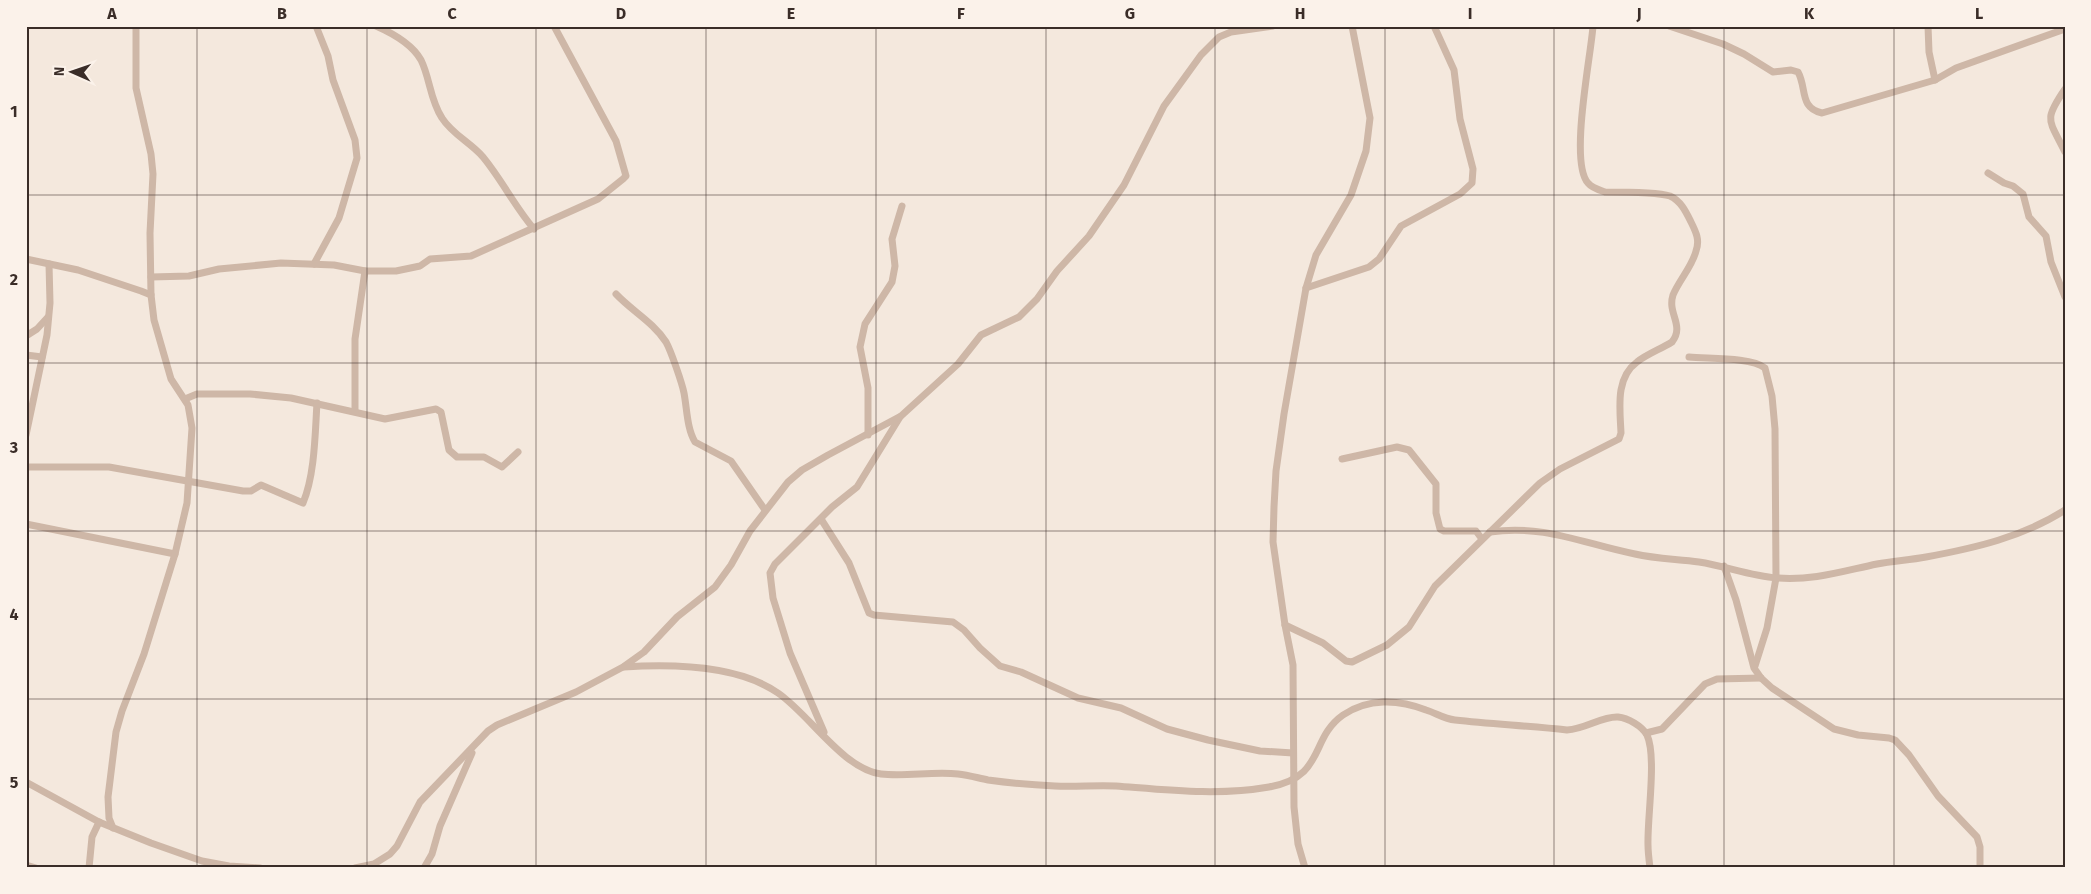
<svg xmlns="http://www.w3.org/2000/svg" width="2091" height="894" font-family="'Fira Sans',sans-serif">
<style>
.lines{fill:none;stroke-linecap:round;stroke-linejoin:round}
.minor{stroke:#ceb7a7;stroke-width:7}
.grid{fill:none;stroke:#3a2d28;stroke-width:1;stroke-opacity:0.55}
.neatline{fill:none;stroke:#3a2d28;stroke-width:2}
.grid-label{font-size:16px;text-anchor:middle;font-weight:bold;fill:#3a2d28}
</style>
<rect width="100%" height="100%" fill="#f4e8dd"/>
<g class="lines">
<g class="minor">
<path d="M376,26C392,33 412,44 421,60C430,78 430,100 442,118C452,134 471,143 483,157C502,180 515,207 534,229"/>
<path d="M1669,26L1723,44L1744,54L1773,72L1791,70L1798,72C1807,88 1799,108 1822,113L1935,80L1956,68L2065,29"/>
<polyline points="1928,26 1929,52 1935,80"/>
<path d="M2065,89C2043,121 2049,119 2065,152"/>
<polyline points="1988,173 2004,183 2013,186 2023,194 2029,217 2046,236 2051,262 2065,297"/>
<polyline points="26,259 78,270 141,291 151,295"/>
<polyline points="314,264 339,218 357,158 355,140 333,80 328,56 316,26"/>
<polyline points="151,277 189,276 219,269 281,263 334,265 365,271 396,271 420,266 430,259 471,256 598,199 623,179 626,176 616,141 554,26"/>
<polyline points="1306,288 1369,267 1379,259 1401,226 1460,194 1472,183 1473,169 1460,119 1454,70 1434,26"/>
<path d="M616,294C632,311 653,322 666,342C671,351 682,383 684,393C687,409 687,429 695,442L731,461L765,510"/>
<polyline points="26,336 37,329 48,317"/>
<polyline points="26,355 42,357"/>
<path d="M1689,357C1708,359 1751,357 1765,368L1772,396L1775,429L1776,578L1767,628L1755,666"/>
<polyline points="185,399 197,394 250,394 291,398 385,419 436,409 441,412 449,450 457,457 484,457 502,467 518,452"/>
<polyline points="355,411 355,339 365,271"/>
<polyline points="26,435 47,335 50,303 49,264"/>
<polyline points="868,435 868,388 860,347 865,324 892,282 895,266 892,239 902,206"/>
<polyline points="1342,459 1397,447 1409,450 1436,484 1436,513 1440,529 1444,531 1476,531 1482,539"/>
<path d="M26,467H109L243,491H251L261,485L303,503C315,474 315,434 317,403"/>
<polyline points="821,519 849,563 869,613 874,615 953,622 964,630 980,648 1000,666 1021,672 1078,698 1121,708 1167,729 1208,740 1260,751 1293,753"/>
<polyline points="26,524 175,554"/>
<path d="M1490,532C1544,524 1584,544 1635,554C1656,559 1678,559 1699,562C1725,566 1751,576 1777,578C1812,581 1843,571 1877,564C1893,561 1910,560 1926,557C1975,548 2023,537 2065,510"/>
<polyline points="1724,566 1736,600 1754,668 1761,678 1772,688 1834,729 1858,735 1889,738 1895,740 1909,755 1938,796 1977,837 1980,847 1980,868"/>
<path d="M1285,625L1323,643L1346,661L1352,662L1387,645L1409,627L1435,586L1540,483L1560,469L1619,439L1621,433C1620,409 1615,378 1637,362C1647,354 1661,349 1672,342C1685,325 1667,314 1673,295C1679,280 1692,267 1696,251C1700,240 1696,232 1691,222C1686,212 1681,201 1670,196C1657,192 1620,192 1605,192C1599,190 1592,188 1588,183C1569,162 1591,56 1593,26"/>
<path d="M624,667C671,664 738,665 778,693C810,715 843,769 881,774C906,777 933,771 958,774C968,775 978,778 988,780C1010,783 1033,785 1055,786C1075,787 1096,785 1116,786C1168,790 1218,796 1269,787C1326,777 1309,739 1343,715C1368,698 1398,699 1426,710C1436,713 1444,719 1455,720C1492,724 1530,726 1567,730C1586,729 1602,716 1618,717C1628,718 1642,726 1647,735C1657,757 1647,818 1648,845C1648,852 1649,860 1650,868"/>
<polyline points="824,732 790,653 773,598 770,573 775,564 832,507 857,487 900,417"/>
<polyline points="1646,733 1662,729 1705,684 1717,679 1761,678"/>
<polyline points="26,782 99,822 151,843 202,861 229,866 260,868"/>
<polyline points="113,828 109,818 108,797 116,732 122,711 144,654 175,554 187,503 192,428 188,405 171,379 154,320 151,295 150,233 153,174 151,154 136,88 136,26"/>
<polyline points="26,865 36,868"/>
<polyline points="89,868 92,837 99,822"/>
<polyline points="355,868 374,864 390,854 397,846 420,802 488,731 497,725 576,692 623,667 644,652 677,617 715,587 731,565 750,531 788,482 802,470 828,455 901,416 958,364 981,335 1019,317 1037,299 1057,271 1089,236 1124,185 1164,106 1201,55 1219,37 1231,32 1273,26"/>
<polyline points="424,868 432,854 440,826 472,753"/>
<polyline points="1305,868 1298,844 1294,807 1293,665 1285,625 1273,542 1274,507 1276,471 1284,414 1306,288 1316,255 1351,195 1366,151 1370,118 1352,26"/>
</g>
</g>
<path class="grid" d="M197,26V868M367,26V868M536,26V868M706,26V868M876,26V868M1046,26V868M1215,26V868M1385,26V868M1554,26V868M1724,26V868M1894,26V868M26,195H2065M26,363H2065M26,531H2065M26,699H2065"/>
<rect width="2091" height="894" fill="none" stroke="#fbf2ea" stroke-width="55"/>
<g transform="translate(72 72) rotate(272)" stroke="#fbf2ea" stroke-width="4" paint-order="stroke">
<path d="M0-4L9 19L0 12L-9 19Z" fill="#3a2d28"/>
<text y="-8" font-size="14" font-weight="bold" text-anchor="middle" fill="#3a2d28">N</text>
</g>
<rect x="28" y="28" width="2036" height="838" class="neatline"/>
<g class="grid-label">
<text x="112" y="19">A</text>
<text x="282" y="19">B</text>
<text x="452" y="19">C</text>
<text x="621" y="19">D</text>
<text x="791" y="19">E</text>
<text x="961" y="19">F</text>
<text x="1130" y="19">G</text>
<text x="1300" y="19">H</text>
<text x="1470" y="19">I</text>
<text x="1639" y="19">J</text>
<text x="1809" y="19">K</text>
<text x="1979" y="19">L</text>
<text x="14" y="117">1</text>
<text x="14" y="285">2</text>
<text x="14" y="453">3</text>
<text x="14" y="620">4</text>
<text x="14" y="788">5</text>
</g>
</svg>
